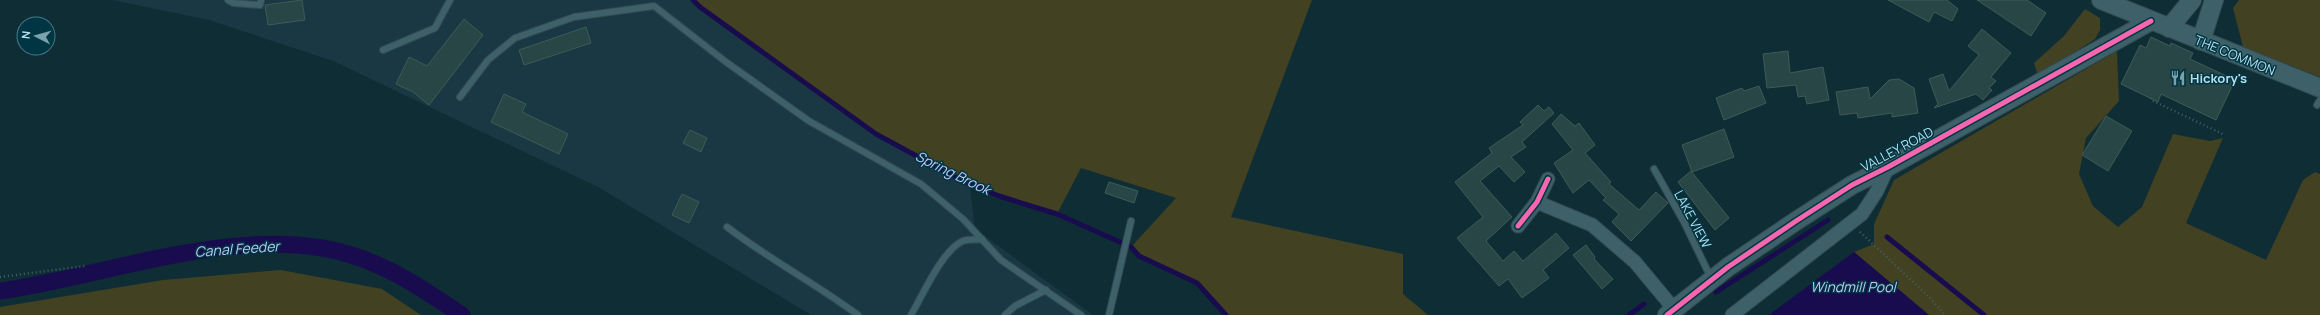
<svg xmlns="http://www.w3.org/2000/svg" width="2320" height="315" font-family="Manrope,sans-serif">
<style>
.built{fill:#193843}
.green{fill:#424121}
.water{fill:#180c4f}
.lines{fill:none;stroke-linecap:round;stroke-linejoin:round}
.stream{stroke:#180c4f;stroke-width:5}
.canal{stroke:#180c4f;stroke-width:17}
.building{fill:#274645;stroke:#3f5b57}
.lane-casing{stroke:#324a51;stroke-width:8}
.street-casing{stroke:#324a51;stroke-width:15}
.secondary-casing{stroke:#324a51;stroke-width:20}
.path{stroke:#425e65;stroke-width:2.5;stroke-dasharray:1 3;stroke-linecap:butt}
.lane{stroke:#3e6069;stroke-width:6}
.street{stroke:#3e6069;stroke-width:13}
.secondary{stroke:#3e6069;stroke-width:18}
.cycleway-casing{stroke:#003643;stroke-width:8}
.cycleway{stroke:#f766af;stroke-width:5}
.labels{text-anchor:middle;stroke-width:3;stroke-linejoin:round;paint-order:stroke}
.street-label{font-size:13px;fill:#b6dfed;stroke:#003643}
.poi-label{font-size:13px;font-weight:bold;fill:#b6dfed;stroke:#003643;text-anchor:start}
.water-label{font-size:14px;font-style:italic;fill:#c1c6f9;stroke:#003643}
</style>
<rect width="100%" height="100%" fill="#0f2d34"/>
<polygon class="built" points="112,0 693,0 700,7 876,134 961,180 970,188 975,229 1093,315 811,315 598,187 333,61 209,20"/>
<g class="green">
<polygon points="693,0 1312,0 1231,217 1403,254 1403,294 1428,315 1226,315 1197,283 1139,256 1131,247 1176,198 1081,168 1057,214 999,196 961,180 876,134 700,7"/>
<polygon points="2239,0 2320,0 2320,77 2243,47 2233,8"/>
<polygon points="2085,9 2100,18 2100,30 2095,39 2038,76 2034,63 2064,36"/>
<polygon points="2117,51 2119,101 2086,138 2079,174 2093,206 2118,227 2142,207 2173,134 2210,141 2223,138 2186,223 2266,260 2303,180 2315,172 2320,174 2320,315 1929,315 1854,252 1874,244 1874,224 1894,180"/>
<polygon points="281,270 382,289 421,315 0,315 0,307 163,280"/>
</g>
<polygon class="water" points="1854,252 1929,315 1769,315"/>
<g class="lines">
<g class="stream">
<polyline points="693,0 700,7 876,134 961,180 999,196 1057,214 1131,247 1139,256 1197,283 1226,315"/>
<polyline points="1887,237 1984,315"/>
<polyline points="1716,292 1828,220"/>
<polyline points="1629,315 1644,304"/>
</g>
<path class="canal" d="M0,291C110,276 254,217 363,259C399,272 430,294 462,315"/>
</g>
<g class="building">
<polygon points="302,0 305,20 268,25 265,5"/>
<polygon points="1888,0 1947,0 1958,9 1952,21 1934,12 1929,22"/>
<polygon points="1977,0 2027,0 2046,13 2031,36"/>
<polygon points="464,19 483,35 429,105 413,92 396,84 409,57 427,66"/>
<polygon points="586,27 591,43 524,65 519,50"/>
<polygon points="1982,29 2011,53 1991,77 1996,81 1989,88 1992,90 1983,100 1976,94 1934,108 1938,104 1929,79 1943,74 1949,91 1979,55 1968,46"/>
<polygon points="2151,37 2170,46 2171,43 2193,53 2190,59 2235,80 2216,120 2161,94 2158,102 2121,84 2140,45 2146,48"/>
<polygon points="1788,51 1790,73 1823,67 1829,100 1807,104 1805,96 1798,97 1796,85 1767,88 1763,54"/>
<polygon points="1899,79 1914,88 1918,113 1892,117 1892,113 1858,118 1857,113 1840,115 1836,92 1868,87 1870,99 1889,80"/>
<polygon points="1759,86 1766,103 1724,120 1716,98 1742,88 1744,91"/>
<polygon points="504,94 526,104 522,112 568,134 559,154 491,122"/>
<polygon points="1538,105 1544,111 1549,107 1554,113 1522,142 1526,147 1511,157 1525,172 1514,182 1499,166 1480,181 1512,217 1486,241 1503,261 1514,251 1523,261 1556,233 1569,248 1543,270 1549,278 1522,298 1508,279 1499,286 1457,238 1483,217 1455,182 1492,153 1489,148 1523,125 1520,122"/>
<polygon points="1561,114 1575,126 1579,123 1595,145 1585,153 1611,182 1609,184 1639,210 1656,192 1668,203 1631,241 1612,222 1619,214 1603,200 1606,198 1589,180 1573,193 1554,163 1573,150 1552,124"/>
<polygon points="2106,116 2132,131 2108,171 2082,155"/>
<polygon points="1724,129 1734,157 1692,172 1682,145"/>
<polygon points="690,130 707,138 701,152 683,143"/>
<polygon points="1691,171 1729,218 1715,230 1678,182"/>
<polygon points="1109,182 1138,191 1134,203 1105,193"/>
<polygon points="682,194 699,202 689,223 672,215"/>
<polygon points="1586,245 1595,257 1594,259 1613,279 1602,289 1573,255"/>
</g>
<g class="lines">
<defs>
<g id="lane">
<polyline points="228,0 233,3 260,5 261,0"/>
<polyline points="383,50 435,28 450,0"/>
<polyline points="460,97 488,60 515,38 574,17 654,6 726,62 809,121 921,184 963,219 1001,260 1081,315"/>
<polyline points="2317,105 2320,100"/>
<polyline points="1654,169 1684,222 1711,278"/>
<path d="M727,227C769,259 816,284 858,315"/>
<path d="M911,315C923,295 942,250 963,241C968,239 977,240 982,239"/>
<polyline points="1005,315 1015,306 1046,290"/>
<polyline points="1109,315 1131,221"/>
</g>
<g id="street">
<polyline points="1537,202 1592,225 1635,262 1674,309"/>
<polyline points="1518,226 1537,202 1548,179"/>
<polyline points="1732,315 1862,214 1877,191 1888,167"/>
</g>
<g id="secondary">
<polyline points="2101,0 2320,88"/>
<polyline points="2169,28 2192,0"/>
<polyline points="2201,41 2214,0"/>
<polyline points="1667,315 1728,267 1796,221 1852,185 1888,167 2151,21"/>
</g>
</defs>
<use href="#lane" class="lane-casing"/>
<use href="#street" class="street-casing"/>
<use href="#secondary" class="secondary-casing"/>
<g class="path">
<polyline points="2151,98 2151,100 2225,135"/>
<polyline points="1860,232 1928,296 1945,315"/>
<polyline points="0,277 85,266"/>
</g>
<use href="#lane" class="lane"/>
<use href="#street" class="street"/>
<use href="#secondary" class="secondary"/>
<defs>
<g id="cycleway">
<polyline points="1518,226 1537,202 1548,179"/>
<polyline points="1667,315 1728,267 1796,221 1852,185 1888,167 2151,21"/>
</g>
</defs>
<use href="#cycleway" class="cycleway-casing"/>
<use href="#cycleway" class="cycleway"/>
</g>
<defs>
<symbol id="restaurant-bare" viewBox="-9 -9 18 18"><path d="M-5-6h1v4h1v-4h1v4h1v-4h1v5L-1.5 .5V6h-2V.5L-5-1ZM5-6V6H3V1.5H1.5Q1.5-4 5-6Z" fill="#7ca1ac" stroke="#003643" stroke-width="2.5" paint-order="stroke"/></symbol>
</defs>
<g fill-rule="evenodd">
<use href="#restaurant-bare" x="2167" y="67" width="22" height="22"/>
</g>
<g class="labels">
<g class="street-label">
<text transform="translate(2235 55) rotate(22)" y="5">THE COMMON</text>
<text transform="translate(1897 149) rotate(-28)" y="5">VALLEY ROAD</text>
<text transform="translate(1693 219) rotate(62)" y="5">LAKE VIEW</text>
</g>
<g class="poi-label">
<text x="2190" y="83">Hickory's</text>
</g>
<g class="water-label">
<text transform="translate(953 173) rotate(26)" y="5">Spring Brook</text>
<text transform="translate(237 249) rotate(-4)" y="5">Canal Feeder</text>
<text x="1853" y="292">Windmill Pool</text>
</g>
</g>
<g transform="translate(36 36) rotate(276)"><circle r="19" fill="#003643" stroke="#497a87"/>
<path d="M0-3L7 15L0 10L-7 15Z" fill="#7ca1ac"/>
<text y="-6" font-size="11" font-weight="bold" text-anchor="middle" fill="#b6dfed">N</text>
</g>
</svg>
